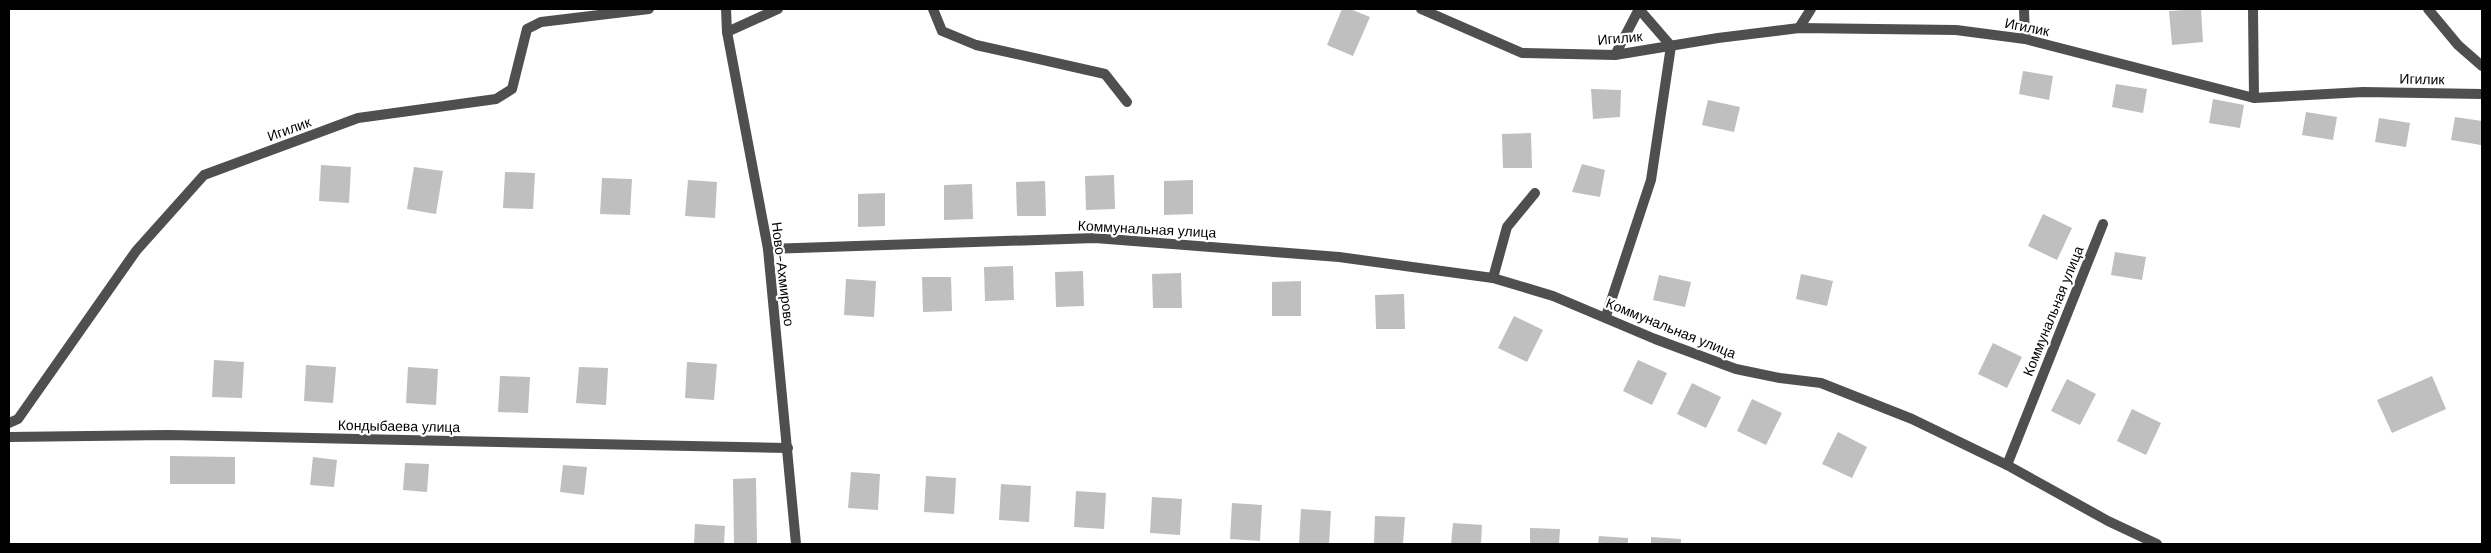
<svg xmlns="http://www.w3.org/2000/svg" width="2491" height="553" font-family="'DM Sans',sans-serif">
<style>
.building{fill:#bfbfbf}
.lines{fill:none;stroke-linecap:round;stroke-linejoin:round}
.service{stroke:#4f4f4f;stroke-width:10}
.minor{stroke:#4f4f4f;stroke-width:10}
.tertiary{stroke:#4f4f4f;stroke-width:10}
.labels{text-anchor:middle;stroke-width:4.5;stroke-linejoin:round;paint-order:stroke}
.street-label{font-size:14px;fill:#000;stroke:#fff}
</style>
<rect width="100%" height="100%" fill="#fff"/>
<g class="building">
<polygon points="1342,9 1350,9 1370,17 1353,56 1327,45"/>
<polygon points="2201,9 2203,42 2172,45 2169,11"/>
<polygon points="2023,71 2053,76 2049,100 2019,94"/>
<polygon points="2116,84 2147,89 2143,113 2112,107"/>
<polygon points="1591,89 1621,90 1620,117 1593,119"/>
<polygon points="2213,99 2244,105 2240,128 2209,123"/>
<polygon points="1708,100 1740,107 1734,132 1702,125"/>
<polygon points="2306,112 2337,117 2333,140 2302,135"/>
<polygon points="2455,117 2482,121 2481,145 2451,140"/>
<polygon points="2379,118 2410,123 2406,147 2375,142"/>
<polygon points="1531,133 1532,168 1503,168 1502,134"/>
<polygon points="1582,164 1605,170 1600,197 1572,192"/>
<polygon points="321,165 351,167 349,203 319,201"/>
<polygon points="414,167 443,171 436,214 407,209"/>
<polygon points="505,172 535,173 533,209 503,208"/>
<polygon points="1114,175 1115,209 1086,210 1085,176"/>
<polygon points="602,178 632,179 630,215 600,214"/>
<polygon points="688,180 717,182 715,218 685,216"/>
<polygon points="1193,180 1193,214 1164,215 1164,181"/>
<polygon points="1045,181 1046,216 1017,216 1016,182"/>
<polygon points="972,184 973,219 944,220 944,185"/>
<polygon points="885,193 885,226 858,227 858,194"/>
<polygon points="2043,214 2072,228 2057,260 2028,246"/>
<polygon points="2115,252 2146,257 2142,280 2111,275"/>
<polygon points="1013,266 1014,300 985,301 984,267"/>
<polygon points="1083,271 1084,306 1056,307 1055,272"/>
<polygon points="1181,273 1182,308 1153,308 1152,274"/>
<polygon points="1801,274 1833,281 1827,306 1796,299"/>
<polygon points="1659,275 1691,282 1685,307 1653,300"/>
<polygon points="922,277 951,277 952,311 923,312"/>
<polygon points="846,279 876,281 874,317 844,315"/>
<polygon points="1301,281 1301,316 1272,316 1272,282"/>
<polygon points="1404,294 1405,329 1376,329 1375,295"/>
<polygon points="1514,316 1543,330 1527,362 1498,348"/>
<polygon points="1993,343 2022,357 2007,388 1978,374"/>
<polygon points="214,360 244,362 242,398 212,397"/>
<polygon points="1638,360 1667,373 1652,405 1623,391"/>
<polygon points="687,362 717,364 714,400 685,398"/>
<polygon points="306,365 336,367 333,403 304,401"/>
<polygon points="408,367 438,369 436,405 406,403"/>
<polygon points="579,367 608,368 606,405 576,403"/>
<polygon points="500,376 530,377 528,413 498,412"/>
<polygon points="2432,376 2446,409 2392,433 2377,400"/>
<polygon points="2067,379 2096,394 2080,425 2051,411"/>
<polygon points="1692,383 1721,397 1706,428 1677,414"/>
<polygon points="1752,399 1782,413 1766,445 1737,431"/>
<polygon points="2132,409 2161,423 2146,455 2117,441"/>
<polygon points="1838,432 1867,447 1852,478 1822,464"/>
<polygon points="170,456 235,457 235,484 170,484"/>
<polygon points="313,457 337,460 334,487 310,485"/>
<polygon points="405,463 429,464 427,492 403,490"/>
<polygon points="563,465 587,467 584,495 560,492"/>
<polygon points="851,472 880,474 878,510 848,508"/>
<polygon points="926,476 956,478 954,514 924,512"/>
<polygon points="756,478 757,544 734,544 733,479"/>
<polygon points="1001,484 1031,486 1029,522 999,520"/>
<polygon points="1076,491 1106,493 1104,529 1074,527"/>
<polygon points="1152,497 1182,499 1180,535 1150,533"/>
<polygon points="1232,503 1262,505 1260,541 1230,539"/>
<polygon points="1301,509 1331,511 1329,544 1299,544"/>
<polygon points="1375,516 1405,517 1403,544 1374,544"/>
<polygon points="1453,523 1482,525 1481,544 1451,544"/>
<polygon points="695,524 725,526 724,544 694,544"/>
<polygon points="1530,528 1560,529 1559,544 1530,544"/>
<polygon points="1599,536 1628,538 1628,544 1598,544"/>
<polygon points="1651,537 1681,539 1681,544 1651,544"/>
</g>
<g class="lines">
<g class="service">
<polyline points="933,9 942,31 976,45 1105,74 1127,102"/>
<polyline points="2428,9 2458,45 2482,66"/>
</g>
<g class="minor">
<polyline points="1421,9 1522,53 1615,55 1718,38 1799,28 1956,30 2025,39 2254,98 2363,92 2482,94"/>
<polyline points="2024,9 2025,39"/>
<polyline points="2253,9 2254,98"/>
<polyline points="1799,28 1811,9"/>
<polyline points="727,32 778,9"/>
<polyline points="768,249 1095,238 1339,257 1493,278 1553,296 1655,339 1736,369 1780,378 1821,383 1912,419 2007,465 2108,521 2157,544"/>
<polyline points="1493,278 1507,227 1535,193"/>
<polyline points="1606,316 1651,180 1671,46 1639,9 1615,55"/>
<polyline points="9,423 18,419 136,251 204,175 358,118 496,99 512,89 527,29 541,22 649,9"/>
<polyline points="9,437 168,435 788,448"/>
<polyline points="2007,465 2103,224"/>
</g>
<polyline class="tertiary" points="726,9 727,32 768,249 796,544"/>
</g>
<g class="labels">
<g class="street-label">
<text transform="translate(2027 27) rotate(11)" y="5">Игилик</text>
<text transform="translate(1620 38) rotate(-5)" y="5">Игилик</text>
<text transform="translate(2422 79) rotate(1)" y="5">Игилик</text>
<text transform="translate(289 129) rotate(-20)" y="5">Игилик</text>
<text transform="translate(1147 229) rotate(3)" y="5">Коммунальная улица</text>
<text transform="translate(783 274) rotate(83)" y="5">Ново-Ахмирово</text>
<text transform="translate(2053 311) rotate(-68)" y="5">Коммунальная улица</text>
<text transform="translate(1671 328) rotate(22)" y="5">Коммунальная улица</text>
<text transform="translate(399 426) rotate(1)" y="5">Кондыбаева улица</text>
</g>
</g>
<rect width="2491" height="553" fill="none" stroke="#000000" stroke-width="20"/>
</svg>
